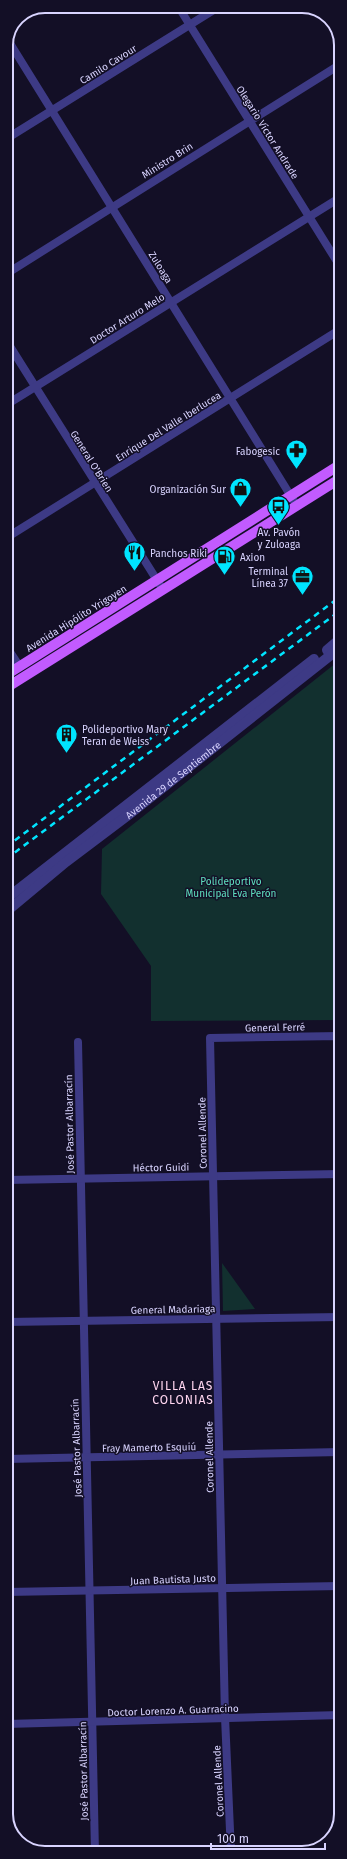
<svg xmlns="http://www.w3.org/2000/svg" width="347" height="1859" font-family="'Fira Sans',sans-serif">
<style>
.green{fill:#12302f}
.lines{fill:none;stroke-linecap:round;stroke-linejoin:round}
.minor{stroke:#3d3a85;stroke-width:8}
.tertiary{stroke:#3d3a85;stroke-width:10}
.primary{stroke:#c25bff;stroke-width:10}
.rail{stroke:#00e5ff;stroke-width:2.5;stroke-dasharray:6 5;stroke-linecap:butt}
.labels{text-anchor:middle;stroke-width:3;stroke-linejoin:round;paint-order:stroke}
.street-label{font-size:10px;fill:#d9d4ff;stroke:#130f26}
.poi-label{font-size:10px;fill:#d9d4ff;stroke:#130f26;text-anchor:end}
.park-label{font-size:10px;fill:#5fe0c0;stroke:#130f26}
.quarter-label{font-size:12px;letter-spacing:1px;fill:#ffd6f0;stroke:#130f26}
.rim{fill:none;stroke:#d9d4ff;stroke-width:2}
</style>
<rect width="100%" height="100%" fill="#130f26"/>
<g class="green">
<polygon points="341,659 341,1020 151,1021 151,966 101,894 102,849"/>
<polygon points="222,1263 255,1309 223,1311"/>
</g>
<g class="lines">
<g class="minor">
<polyline points="178,6 341,268"/>
<polyline points="8,40 297,506"/>
<polyline points="6,139 220,6"/>
<polyline points="6,274 341,64"/>
<polyline points="6,340 160,585"/>
<polyline points="6,405 341,197"/>
<polyline points="6,538 341,329"/>
<polyline points="6,646 20,667"/>
<polyline points="78,1042 95,1853"/>
<polyline points="6,1180 341,1174"/>
<polyline points="6,1322 341,1317"/>
<polyline points="6,1459 341,1452"/>
<polyline points="6,1592 341,1586"/>
<polyline points="6,1724 341,1715"/>
<polyline points="231,1853 225,1717 210,1038 341,1036 341,1044"/>
<polyline points="297,1853 308,1852"/>
</g>
<g class="tertiary">
<polyline points="327,650 341,638"/>
<polyline points="6,899 314,659"/>
<path id="s1" d="M6,912L66,862L127,816L341,647"/>
</g>
<g class="primary">
<polyline points="6,675 341,464"/>
<polyline points="6,688 341,478"/>
</g>
<g class="rail">
<polyline points="6,847 341,596"/>
<polyline points="6,859 341,610"/>
</g>
</g>
<defs>
<symbol id="pharmacy-pin" viewBox="-11 -11 22 30"><path d="M0 17L-7.5 6A9.5 9.5 0 1 1 7.5 6Z" fill="#00e5ff" stroke="#130f26"/><path d="M-2-6h4v4h4v4h-4v4h-4v-4h-4v-4h4Z" fill="#111"/></symbol>
<symbol id="shop-pin" viewBox="-11 -11 22 30"><path d="M0 17L-7.5 6A9.5 9.5 0 1 1 7.5 6Z" fill="#00e5ff" stroke="#130f26"/><path d="M-5-2.5h2.3a2.7 3.5 0 0 1 5.4 0H5L5.5 6h-11ZM-1.5-2.5h3a1.5 2.3 0 0 0-3 0Z" fill="#111"/></symbol>
<symbol id="bus-pin" viewBox="-11 -11 22 30"><path d="M0 17L-7.5 6A9.5 9.5 0 1 1 7.5 6Z" fill="#00e5ff" stroke="#130f26"/><path d="M-5-6H5V4H4V6H2V4H-2V6H-4V4H-5ZM-3.5-4V0h7V-4ZM-3.5 1.2v1.5H-2V1.2ZM2 1.2v1.5H3.5V1.2Z" fill="#111"/></symbol>
<symbol id="restaurant-pin" viewBox="-11 -11 22 30"><path d="M0 17L-7.5 6A9.5 9.5 0 1 1 7.5 6Z" fill="#00e5ff" stroke="#130f26"/><path d="M-5-6h1v4h1v-4h1v4h1v-4h1v5L-1.5 .5V6h-2V.5L-5-1ZM5-6V6H3V1.5H1.5Q1.5-4 5-6Z" fill="#111"/></symbol>
<symbol id="fuel-pin" viewBox="-11 -11 22 30"><path d="M0 17L-7.5 6A9.5 9.5 0 1 1 7.5 6Z" fill="#00e5ff" stroke="#130f26"/><path d="M-5.5-6h7V0h2V4h1.3V-2.5L3-4.5l.8-.8L6-3V5H2.5V1h-1V6h-7ZM-4.2-4.7v3.2H.2V-4.7Z" fill="#111"/></symbol>
<symbol id="office-pin" viewBox="-11 -11 22 30"><path d="M0 17L-7.5 6A9.5 9.5 0 1 1 7.5 6Z" fill="#00e5ff" stroke="#130f26"/><path d="M-6-3h4V-5.5h4V-3h4V5H-6ZM-1-4.5V-3h2v-1.5ZM-6 0V1H6V0Z" fill="#111"/></symbol>
<symbol id="building-pin" viewBox="-11 -11 22 30"><path d="M0 17L-7.5 6A9.5 9.5 0 1 1 7.5 6Z" fill="#00e5ff" stroke="#130f26"/><path d="M-4-6H4V6H1V3H-1V6H-4ZM-2.5-4.3h1.7v1.8h-1.7ZM.8-4.3h1.7v1.8H.8ZM-2.5-1h1.7V.8h-1.7ZM.8-1h1.7V.8H.8Z" fill="#111"/></symbol>
</defs>
<g fill-rule="evenodd">
<use href="#pharmacy-pin" x="284" y="438" width="25" height="34"/>
<use href="#shop-pin" x="228" y="476" width="25" height="34"/>
<use href="#bus-pin" x="266" y="494" width="25" height="34"/>
<use href="#restaurant-pin" x="122" y="540" width="25" height="34"/>
<use href="#fuel-pin" x="212" y="544" width="25" height="34"/>
<use href="#office-pin" x="290" y="564" width="25" height="34"/>
<use href="#building-pin" x="54" y="722" width="25" height="34"/>
</g>
<g class="labels">
<g class="street-label">
<text transform="translate(108 64) rotate(-32)" y="4">Camilo Cavour</text>
<text transform="translate(268 132) rotate(58)" y="4">Olegario Víctor Andrade</text>
<text transform="translate(167 160) rotate(-32)" y="4">Ministro Brin</text>
<text transform="translate(161 267) rotate(58)" y="4">Zuloaga</text>
<text transform="translate(127 318) rotate(-32)" y="4">Doctor Arturo Melo</text>
<text transform="translate(168 426) rotate(-32)" y="4">Enrique Del Valle Iberlucea</text>
<text transform="translate(92 461) rotate(58)" y="4">General O'Brien</text>
<text transform="translate(76 618) rotate(-32)" y="4">Avenida Hipólito Yrigoyen</text>
<text dy="4" stroke="none"><textPath href="#s1" startOffset="213">Avenida 29 de Septiembre</textPath></text>
<text transform="translate(275 1027) rotate(-1)" y="4">General Ferré</text>
<text transform="translate(69 1124) rotate(-91)" y="4">José Pastor Albarracín</text>
<text transform="translate(202 1133) rotate(-91)" y="4">Coronel Allende</text>
<text transform="translate(161 1167) rotate(-1)" y="4">Héctor Guidi</text>
<text transform="translate(173 1309) rotate(-1)" y="4">General Madariaga</text>
<text transform="translate(149 1447) rotate(-1)" y="4">Fray Mamerto Esquiú</text>
<text transform="translate(76 1448) rotate(-92)" y="4">José Pastor Albarracín</text>
<text transform="translate(209 1457) rotate(-91)" y="4">Coronel Allende</text>
<text transform="translate(173 1579) rotate(-2)" y="4">Juan Bautista Justo</text>
<text transform="translate(173 1710) rotate(-2)" y="4">Doctor Lorenzo A. Guarracino</text>
<text transform="translate(83 1771) rotate(-91)" y="4">José Pastor Albarracín</text>
<text transform="translate(218 1781) rotate(-93)" y="4">Coronel Allende</text>
</g>
<g class="poi-label">
<text x="280" y="455">Fabogesic</text>
<text x="226" y="493">Organización Sur</text>
<text x="279" y="536" text-anchor="middle">Av. Pavón<tspan x="279" dy="12">y Zuloaga</tspan></text>
<text x="150" y="557" text-anchor="start">Panchos Riki</text>
<text x="240" y="561" text-anchor="start">Axion</text>
<text x="288" y="575">Terminal<tspan x="288" dy="12">Línea 37</tspan></text>
<text x="82" y="733" text-anchor="start">Polideportivo Mary<tspan x="82" dy="12">Teran de Weiss</tspan></text>
</g>
<g class="park-label">
<text x="231" y="885">Polideportivo<tspan x="231" dy="12">Municipal Eva Perón</tspan></text>
</g>
<g class="quarter-label">
<text x="183" y="1390">VILLA LAS<tspan x="183" dy="14">COLONIAS</tspan></text>
</g>
</g>
<path d="M0 0H347V1859H0ZM45 13H302A32 32 0 0 1 334 45V1814A32 32 0 0 1 302 1846H45A32 32 0 0 1 13 1814V45A32 32 0 0 1 45 13Z" fill="#130f26" fill-rule="evenodd"/>
<path class="rim" d="M45 13H302A32 32 0 0 1 334 45V1814A32 32 0 0 1 302 1846H45A32 32 0 0 1 13 1814V45A32 32 0 0 1 45 13Z"/>
<path d="M211 1843v6h114v-6" fill="none" stroke="#d9d4ff" stroke-width="2"/>
<text x="217" y="1843" font-size="12" fill="#d9d4ff" stroke="#130f26" stroke-width="3" paint-order="stroke">100 m</text>
</svg>
